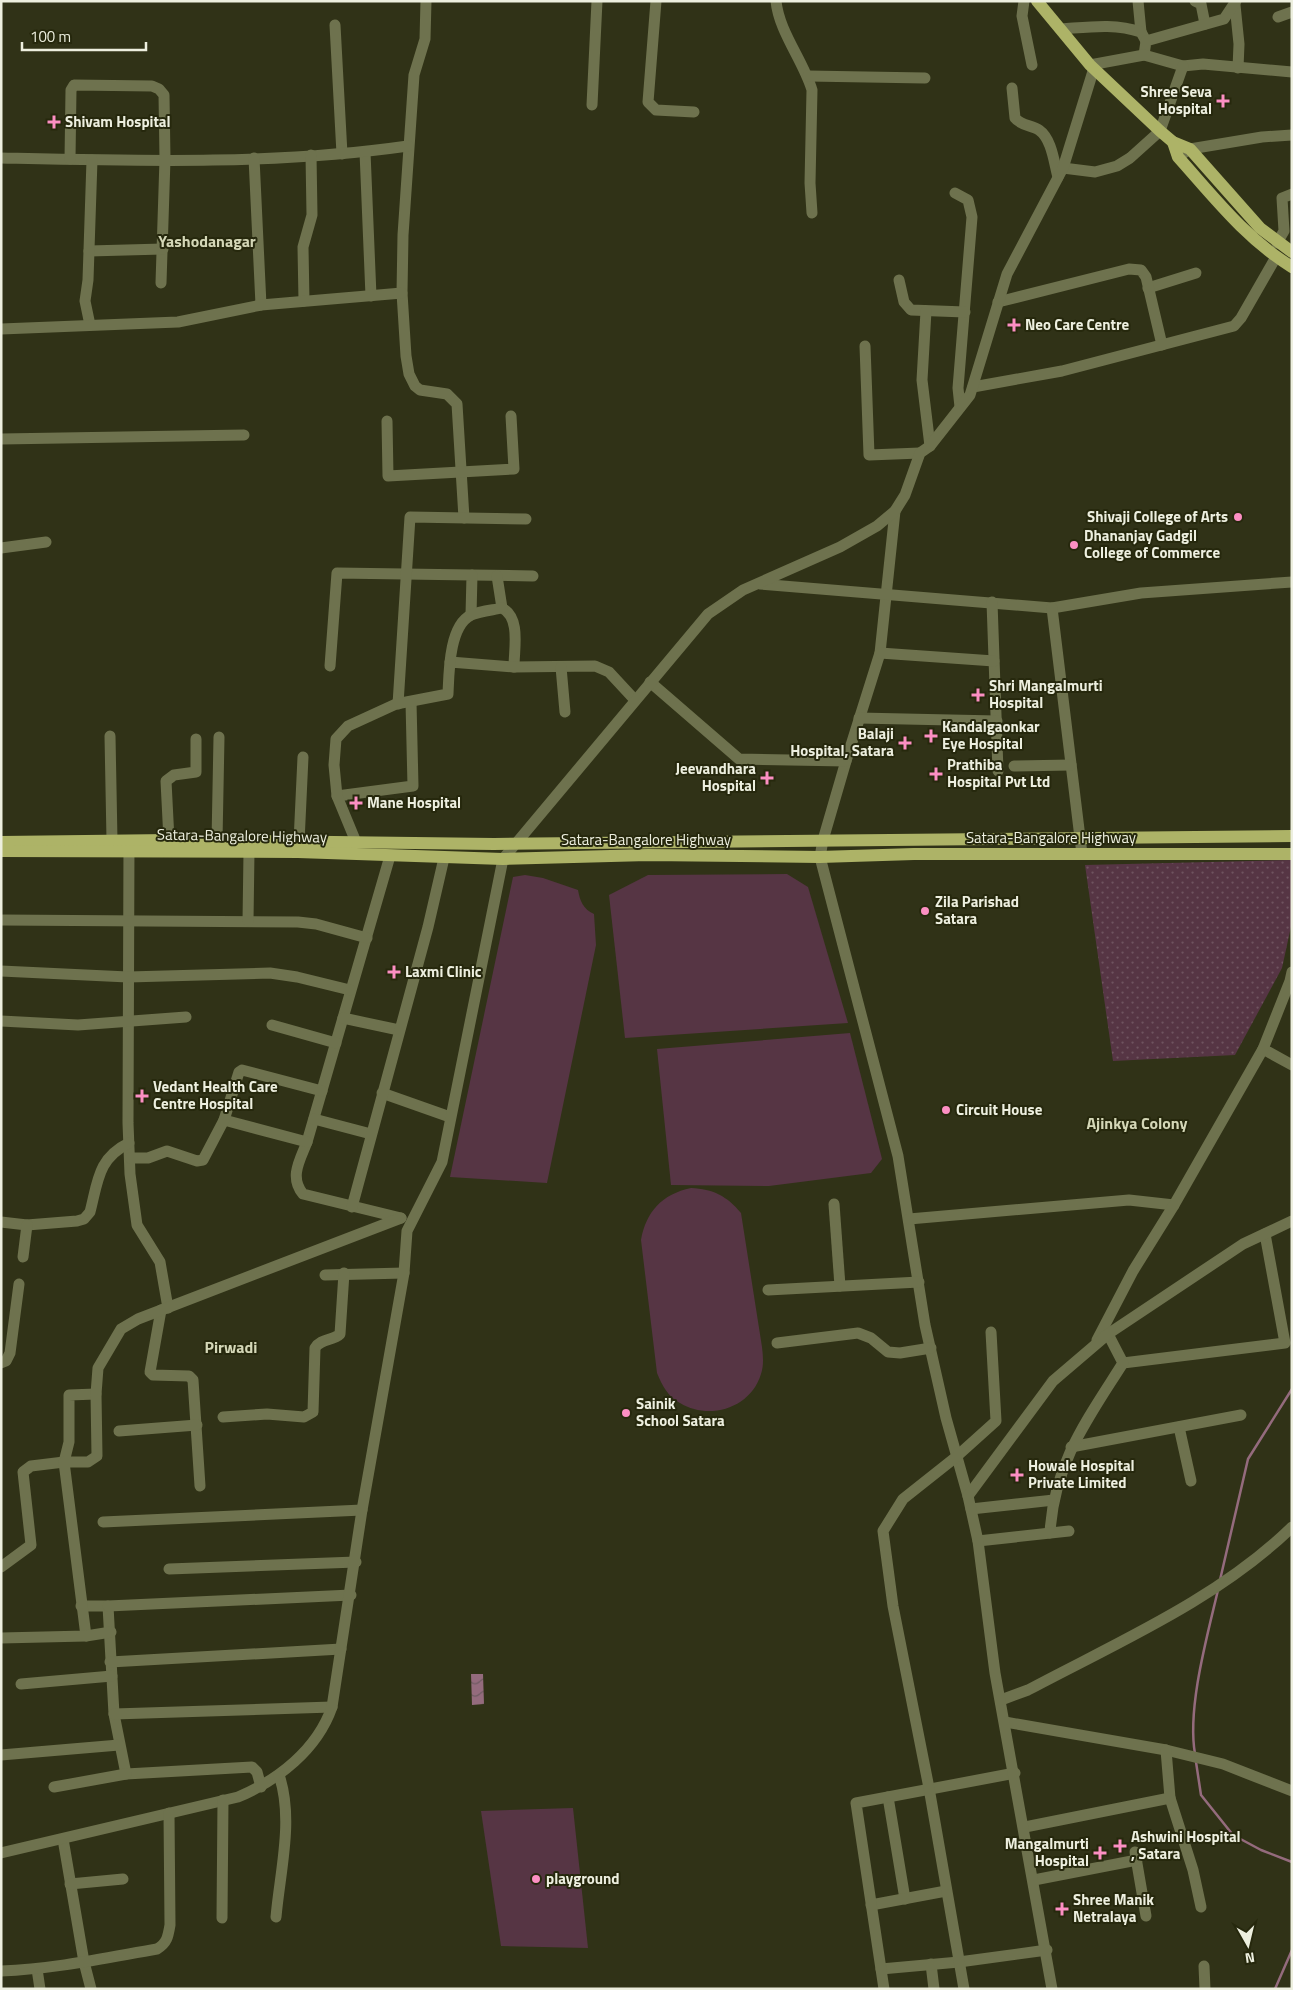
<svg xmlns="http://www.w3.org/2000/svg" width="1293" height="1990" font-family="'Titillium Web',sans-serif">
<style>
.grass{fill:url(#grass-dots)}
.pitch{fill:#563544}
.water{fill:url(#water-waves)}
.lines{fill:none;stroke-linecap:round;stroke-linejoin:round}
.stream{stroke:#946b7d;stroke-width:2.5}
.minor{stroke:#6e724e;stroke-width:11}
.major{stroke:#adb367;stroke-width:12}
.poi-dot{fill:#fc8fc3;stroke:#26280d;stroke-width:2}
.labels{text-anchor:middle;stroke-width:4;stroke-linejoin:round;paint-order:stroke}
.poi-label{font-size:15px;font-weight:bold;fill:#edefdf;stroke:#26280d;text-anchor:start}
.street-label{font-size:15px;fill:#edefdf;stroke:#26280d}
.neighbourhood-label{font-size:16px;font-weight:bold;fill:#d4d7b7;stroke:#26280d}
</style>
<defs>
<pattern id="grass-dots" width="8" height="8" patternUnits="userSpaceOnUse" patternTransform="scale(1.25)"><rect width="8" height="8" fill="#563544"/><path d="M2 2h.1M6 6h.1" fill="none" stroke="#6f535f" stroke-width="1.8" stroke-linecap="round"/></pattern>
<pattern id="water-waves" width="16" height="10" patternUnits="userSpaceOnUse" patternTransform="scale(1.25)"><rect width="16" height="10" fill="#946b7d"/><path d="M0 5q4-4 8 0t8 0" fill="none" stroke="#715b63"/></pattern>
</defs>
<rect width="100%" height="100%" fill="#303217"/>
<polygon class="grass" points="1292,860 1292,922 1282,968 1235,1055 1113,1061 1085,865"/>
<g class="pitch">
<polygon points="787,874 808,887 848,1023 625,1038 609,895 648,875"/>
<path d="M525,875L543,878L578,890C580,901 583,909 594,914L596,945L547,1183L450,1177L513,877Z"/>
<polygon points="850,1033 882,1159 871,1173 769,1186 671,1185 657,1049"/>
<path d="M691,1188C713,1189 727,1196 741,1213L762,1347C763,1356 764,1365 761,1374C751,1408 709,1421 680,1403C668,1397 662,1385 657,1373L641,1240C646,1212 662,1194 691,1188Z"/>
<polygon points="573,1808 588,1948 501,1946 481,1811"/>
</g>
<polygon class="water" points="471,1674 483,1674 484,1704 472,1705"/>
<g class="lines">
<g class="stream">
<polyline points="1220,1580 1248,1459 1292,1389"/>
<path d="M1195,1754C1187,1708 1207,1637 1218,1590"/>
<polyline points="1196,1762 1201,1795 1233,1835 1261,1850 1292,1862"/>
<polyline points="1275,1989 1292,1950"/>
</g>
<g class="minor">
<polyline points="426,1 425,39 414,75 403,235 402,293 406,356 409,374 415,386 420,390 447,394 457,404 464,518"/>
<polyline points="656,1 648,102 656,110 694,112"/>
<path d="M776,1C779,32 803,60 812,90L810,183L812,213"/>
<polyline points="1024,1 1022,16 1032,65"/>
<polyline points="1138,1 1141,32"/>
<polyline points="1195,1 1201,4 1205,24"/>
<polyline points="1235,5 1239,44 1238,68"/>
<polyline points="1278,17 1292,12"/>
<polyline points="335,25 342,154"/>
<path d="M1062,29C1089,27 1115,23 1141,32L1146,41"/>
<polyline points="1144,55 1146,41 1224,19 1236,1"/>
<polyline points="1090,65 1144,55 1183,66 1203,64 1292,72"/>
<polyline points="808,76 925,78"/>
<path d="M1012,88L1015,118C1021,126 1032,125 1039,130C1052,139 1054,163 1058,177"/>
<polyline points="592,105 597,1"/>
<polyline points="365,152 371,296"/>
<polyline points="1184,153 1190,149 1262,137 1292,135"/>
<path d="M1,158C136,161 274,165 408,146"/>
<polyline points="254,158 261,305"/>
<polyline points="70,159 71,90 74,85 152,86 159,89 164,95 165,159 161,283"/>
<polyline points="1063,168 1095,172 1117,166 1130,158 1160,131 1183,66"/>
<polyline points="955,193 968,200 972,217 958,388 960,407"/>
<polyline points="1277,243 1284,231 1282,198 1292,194"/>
<polyline points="89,251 163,249"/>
<polyline points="899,280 904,302 911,310 965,312"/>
<polyline points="1148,288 1196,273"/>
<polyline points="304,301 303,247 312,215 311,155"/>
<polyline points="998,302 1129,269 1141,270 1146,277 1162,345"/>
<polyline points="926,311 922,380 930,446"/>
<polyline points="90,325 85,301 88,280 92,160"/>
<polyline points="1,329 178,322 261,305 402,293"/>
<polyline points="865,346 869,455 920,453"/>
<polyline points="973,387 1062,371 1234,326 1241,318 1276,257"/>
<polyline points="387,421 388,476 514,469 511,416"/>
<polyline points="1,439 244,435"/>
<polyline points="895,511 880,653 846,761 823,840 820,857 898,1156 925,1325 946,1418 968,1496"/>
<polyline points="1,548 46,542"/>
<polyline points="472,575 533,576"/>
<path d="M497,576L502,608C521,618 514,648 514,667"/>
<polyline points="760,584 1052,608 1141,593 1292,582"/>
<polyline points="992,602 998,771"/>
<polyline points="1052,608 1082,854"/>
<polyline points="880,653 994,661"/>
<polyline points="450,662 514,667 595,666 609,672 634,699"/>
<polyline points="330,666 337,573 472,575 471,615"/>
<polyline points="561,667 565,712"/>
<polyline points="650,682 739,759 846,761"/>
<polyline points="398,704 410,517 526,519"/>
<polyline points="859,718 997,721"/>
<polyline points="110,736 112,840"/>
<polyline points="1014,766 1071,765"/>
<polyline points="337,796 413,786 411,702"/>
<polyline points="169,840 166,781 174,775 196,772 196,739"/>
<polyline points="217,841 219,737"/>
<polyline points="299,842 303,757"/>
<path d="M356,842L337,796L334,765L336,739L348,726L396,704L448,694C449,672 449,626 471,615C480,611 493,610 502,608"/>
<polyline points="129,843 128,1123 130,1174 137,1225 160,1262 168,1308"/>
<path d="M390,856L307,1142C300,1160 289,1177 303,1194L401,1218"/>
<polyline points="1,920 298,922 316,924 367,938"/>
<polyline points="248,921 249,852"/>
<polyline points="1,971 128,977 270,973 297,977 350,990"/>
<polyline points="343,1018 399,1030"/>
<polyline points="1,1021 78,1025 186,1017"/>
<polyline points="272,1025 336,1043"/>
<polyline points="1263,1049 1292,1065"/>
<polyline points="382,1093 450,1117"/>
<polyline points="314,1119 371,1134"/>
<polyline points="224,1120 307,1142"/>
<polyline points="130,1158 148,1158 167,1151 197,1161 203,1160 224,1120 239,1072 242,1070 322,1091"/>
<polyline points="834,1204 840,1286"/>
<polyline points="352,1207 428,927 444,858"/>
<polyline points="909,1219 1129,1200 1174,1205"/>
<path d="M1,1222L27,1225L77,1221L84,1219L90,1212C98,1181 98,1158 129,1143"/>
<polyline points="23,1257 27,1225"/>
<polyline points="325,1275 404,1273"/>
<polyline points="768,1290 919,1282"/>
<polyline points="161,1310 150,1372 153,1375 189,1376 193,1380 200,1486"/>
<polyline points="1097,1340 1133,1271 1174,1205 1263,1049 1290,981 1292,972"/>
<polyline points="777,1343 858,1333 871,1338 888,1352 900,1353 931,1348"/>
<polyline points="1,1363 6,1361 10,1353 19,1284"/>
<polyline points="1123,1363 1285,1343 1265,1234"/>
<path d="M223,1417L267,1414L304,1417L313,1412L315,1348C321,1338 333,1341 340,1334L344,1273"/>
<polyline points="1179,1427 1191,1481"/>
<polyline points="119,1431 197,1425"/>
<polyline points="1071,1447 1241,1415"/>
<polyline points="971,1509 1054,1500"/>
<polyline points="103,1522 362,1510"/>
<path d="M1050,1533C1054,1463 1087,1420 1123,1363L1108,1334"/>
<polyline points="978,1541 1069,1531"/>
<polyline points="1,1567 31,1545 23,1472 31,1466 64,1462 69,1442 69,1395 96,1394"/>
<polyline points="169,1569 356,1562"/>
<polyline points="81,1606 108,1606 114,1714 126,1774 252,1767 257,1772 261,1787"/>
<polyline points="108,1606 351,1595"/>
<polyline points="86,1636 64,1462 88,1462 97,1456 96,1394 98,1368 121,1329 138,1319 401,1218"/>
<polyline points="1,1638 86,1636 111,1632"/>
<polyline points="110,1662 341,1649"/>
<polyline points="21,1684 112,1676"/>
<path d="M1001,1700L1028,1690C1118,1642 1218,1599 1292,1527"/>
<polyline points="114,1714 332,1707"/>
<polyline points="1005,1722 1166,1750 1223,1764 1292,1791"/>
<polyline points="1,1755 119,1745"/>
<polyline points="54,1787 126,1774"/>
<polyline points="888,1797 905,1899"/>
<polyline points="1170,1798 1193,1870 1201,1907"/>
<polyline points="1025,1827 1170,1798 1166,1750"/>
<polyline points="63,1839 84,1962 91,1989"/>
<polyline points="1135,1852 1146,1916"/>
<path d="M1,1853L238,1797C278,1780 317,1750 332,1707L362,1510L404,1273L407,1231L442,1162L503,859L708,614L743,590L840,547L877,526L895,511L905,495L920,453L930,446L970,395L1007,274L1063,168L1094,68"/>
<polyline points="1034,1880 1137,1860"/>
<polyline points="70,1884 123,1879"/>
<polyline points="871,1905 946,1891"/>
<path d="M276,1917C280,1871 294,1819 279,1775"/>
<polyline points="222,1918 223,1800"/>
<polyline points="931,1964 934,1989"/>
<polyline points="1204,1966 1205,1989"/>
<polyline points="37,1969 40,1989"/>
<polyline points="881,1969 959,1962 1047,1950"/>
<path d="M1,1971C54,1969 105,1958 157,1949C167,1943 168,1937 170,1925L169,1813"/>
<polyline points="884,1989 856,1803 1015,1773"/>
<polyline points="964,1989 929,1788 893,1606 883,1531 903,1499 956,1457 996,1421 991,1332"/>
<polyline points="1052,1989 995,1673 978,1541 968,1496 1053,1381 1108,1334 1243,1244 1292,1221"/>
</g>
<g class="major">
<polyline points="1037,1 1090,65 1160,131 1173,142 1190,149 1260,228 1292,252"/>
<path d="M1173,142L1178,157C1213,196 1246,239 1292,267"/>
<polyline points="1,842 169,840 494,844 1292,836"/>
<polyline points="1,851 298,852 503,859 648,855 820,857 914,854 1292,854"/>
</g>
</g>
<g class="poi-dot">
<path d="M1220.5 93.5h5v5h5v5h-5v5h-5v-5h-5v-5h5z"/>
<path d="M51.5 114.5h5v5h5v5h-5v5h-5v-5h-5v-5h5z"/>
<path d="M1011.5 317.5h5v5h5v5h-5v5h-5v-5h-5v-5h5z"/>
<circle cx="1238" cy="517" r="5"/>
<circle cx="1074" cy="545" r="5"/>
<path d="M975.5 687.5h5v5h5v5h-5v5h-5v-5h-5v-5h5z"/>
<path d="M928.5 728.5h5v5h5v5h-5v5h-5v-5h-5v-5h5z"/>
<path d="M902.5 735.5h5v5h5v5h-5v5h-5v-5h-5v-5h5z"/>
<path d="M933.5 766.5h5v5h5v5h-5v5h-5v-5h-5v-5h5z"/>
<path d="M764.5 770.5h5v5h5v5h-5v5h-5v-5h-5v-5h5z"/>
<path d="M353.5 795.5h5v5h5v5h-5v5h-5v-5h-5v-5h5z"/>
<circle cx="925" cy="911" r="5"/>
<path d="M391.5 964.5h5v5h5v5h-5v5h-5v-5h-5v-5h5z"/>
<path d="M139.5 1088.5h5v5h5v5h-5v5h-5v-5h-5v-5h5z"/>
<circle cx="946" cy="1110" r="5"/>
<circle cx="626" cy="1413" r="5"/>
<path d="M1014.5 1467.5h5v5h5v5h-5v5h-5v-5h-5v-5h5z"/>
<path d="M1117.5 1838.5h5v5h5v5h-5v5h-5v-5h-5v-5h5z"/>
<path d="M1097.5 1845.5h5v5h5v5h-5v5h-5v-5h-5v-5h5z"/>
<circle cx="536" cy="1879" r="5"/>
<path d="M1059.5 1901.5h5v5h5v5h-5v5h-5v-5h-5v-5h5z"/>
</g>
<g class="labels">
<g class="poi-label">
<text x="1212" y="97" text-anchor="end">Shree Seva<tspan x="1212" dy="17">Hospital</tspan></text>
<text x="65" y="127">Shivam Hospital</text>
<text x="1025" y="330">Neo Care Centre</text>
<text x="1228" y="522" text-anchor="end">Shivaji College of Arts</text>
<text x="1084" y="541">Dhananjay Gadgil<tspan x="1084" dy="17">College of Commerce</tspan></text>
<text x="989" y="691">Shri Mangalmurti<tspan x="989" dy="17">Hospital</tspan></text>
<text x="942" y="732">Kandalgaonkar<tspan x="942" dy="17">Eye Hospital</tspan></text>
<text x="894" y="739" text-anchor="end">Balaji<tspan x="894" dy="17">Hospital, Satara</tspan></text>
<text x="947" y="770">Prathiba<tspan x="947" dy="17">Hospital Pvt Ltd</tspan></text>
<text x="756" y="774" text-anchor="end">Jeevandhara<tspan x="756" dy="17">Hospital</tspan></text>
<text x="367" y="808">Mane Hospital</text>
<text x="935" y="907">Zila Parishad<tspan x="935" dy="17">Satara</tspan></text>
<text x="405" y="977">Laxmi Clinic</text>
<text x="153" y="1092">Vedant Health Care<tspan x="153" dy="17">Centre Hospital</tspan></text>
<text x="956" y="1115">Circuit House</text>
<text x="636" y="1409">Sainik<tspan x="636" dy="17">School Satara</tspan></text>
<text x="1028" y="1471">Howale Hospital<tspan x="1028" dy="17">Private Limited</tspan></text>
<text x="1131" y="1842">Ashwini Hospital<tspan x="1131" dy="17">, Satara</tspan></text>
<text x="1089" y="1849" text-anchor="end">Mangalmurti<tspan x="1089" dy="17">Hospital</tspan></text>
<text x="546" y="1884">playground</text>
<text x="1073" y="1905">Shree Manik<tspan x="1073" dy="17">Netralaya</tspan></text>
</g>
<g class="street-label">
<text transform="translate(242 836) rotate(1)" y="5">Satara-Bangalore Highway</text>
<text x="1051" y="843">Satara-Bangalore Highway</text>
<text x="646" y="845">Satara-Bangalore Highway</text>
</g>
<g class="neighbourhood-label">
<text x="207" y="247">Yashodanagar</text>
<text x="1137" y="1129">Ajinkya Colony</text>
<text x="231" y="1353">Pirwadi</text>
</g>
</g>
<rect width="1293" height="1990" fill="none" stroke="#edefdf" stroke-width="5"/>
<g transform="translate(1248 1945) rotate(172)" stroke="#26280d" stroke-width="4" paint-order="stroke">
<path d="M0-4L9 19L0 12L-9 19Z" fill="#edefdf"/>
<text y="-8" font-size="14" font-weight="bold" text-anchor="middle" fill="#edefdf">N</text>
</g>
<path d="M22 42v8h124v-8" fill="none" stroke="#edefdf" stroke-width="2.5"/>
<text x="30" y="42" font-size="15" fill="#edefdf" stroke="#26280d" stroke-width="4" paint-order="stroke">100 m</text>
</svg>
